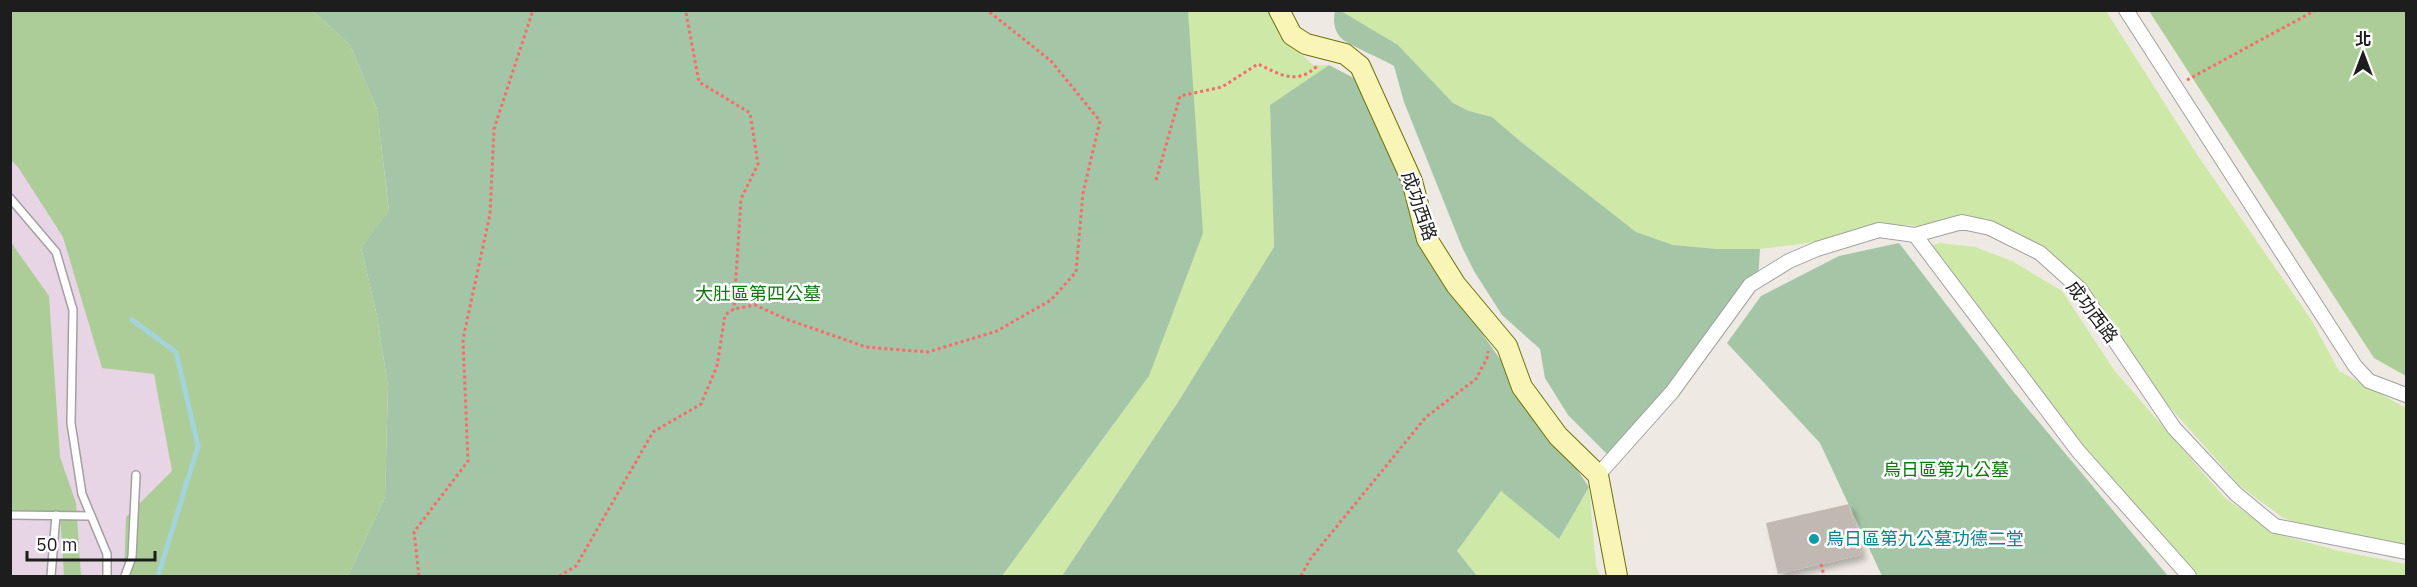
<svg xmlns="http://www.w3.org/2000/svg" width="2417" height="587" font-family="'IBM Plex Sans','Noto Sans TC',sans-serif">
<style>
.industrial{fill:#e7d4e5}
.grass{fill:#cee8a8}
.forest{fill:#accd98}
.cemetery{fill:#a4c6a6}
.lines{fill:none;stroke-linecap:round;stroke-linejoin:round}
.stream{stroke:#a3d4db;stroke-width:5}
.building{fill:#c2b8b2;filter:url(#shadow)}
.lane-casing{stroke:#a1a1a1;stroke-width:10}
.street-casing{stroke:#a1a1a1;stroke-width:16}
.secondary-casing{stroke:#707106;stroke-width:22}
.path{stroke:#f86b6a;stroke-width:3;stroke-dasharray:3 3;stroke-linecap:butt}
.lane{stroke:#fff;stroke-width:7}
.street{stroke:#fff;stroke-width:14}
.secondary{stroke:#f8f5b6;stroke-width:20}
.culture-dot{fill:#0f9aa8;stroke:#fff;stroke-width:2}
.labels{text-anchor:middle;stroke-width:5;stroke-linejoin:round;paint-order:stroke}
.street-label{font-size:18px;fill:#1d1d1d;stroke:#fff}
.park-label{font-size:18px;fill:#0e790d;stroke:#fff}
.culture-label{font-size:18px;fill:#0d838f;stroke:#fff;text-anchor:start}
</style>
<defs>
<filter id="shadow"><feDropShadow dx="5" dy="5" stdDeviation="3" flood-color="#0004"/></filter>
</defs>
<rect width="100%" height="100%" fill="#eee9e2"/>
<polygon class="industrial" points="10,11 114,11 202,576 11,576"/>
<g class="grass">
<polygon points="1188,11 1279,11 1301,54 1313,65 1329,65 1270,105 1274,247 1178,402 1062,576 1002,576 1149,376"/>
<polygon points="1341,11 2106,11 2198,156 2312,321 2339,371 2406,408 2406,544 2345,537 2285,519 2241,487 2167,404 2070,270 2031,249 1982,229 1906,225 1801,244 1760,249 1717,249 1673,245 1636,232 1520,141 1492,117 1469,111 1453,103 1398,45"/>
<polygon points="1940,243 1975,247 2012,261 2062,291 2114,370 2224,497 2273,533 2339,551 2406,564 2406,576 2182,576 1925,247"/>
<polygon points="1589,487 1596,566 1600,576 1477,576 1457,551 1501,491 1559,539"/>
</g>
<g class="forest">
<polygon points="10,11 313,11 350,45 377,109 389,212 361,247 377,316 388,386 385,497 348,576 124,576 126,517 172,471 154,374 102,368 63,237 18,167 11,160"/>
<polygon points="2149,11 2406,11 2406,376 2374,358"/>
<polygon points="10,241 49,296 60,457 76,503 81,576 64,576 60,512 11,512"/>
</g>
<g class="cemetery">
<polygon points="313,11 1188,11 1203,233 1149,376 1002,576 348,576 385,497 388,386 377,316 361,247 389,211 377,109 350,45"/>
<path d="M1335,11H1341L1398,45L1453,103L1469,111L1492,117L1520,141L1636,232L1673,245L1717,249H1760L1758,280L1617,459L1607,454L1568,415L1545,378L1540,349L1502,315L1474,271L1462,247L1404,102L1394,66C1384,60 1345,43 1341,38C1334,30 1333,21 1335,11Z"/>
<polygon points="1329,65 1365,84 1454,293 1589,487 1559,539 1501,491 1457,551 1477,576 1062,576 1178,402 1274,247 1270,105"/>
<polygon points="1899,243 2012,390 2168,576 1882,576 1820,443 1727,343 1761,296 1839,256"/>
</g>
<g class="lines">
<polyline class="stream" points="132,320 176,352 198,446 158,576"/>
</g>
<polygon class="building" points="1849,504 1861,555 1778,574 1766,523"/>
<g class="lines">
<defs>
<g id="lane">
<polyline points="10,198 56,252 73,310 71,423 82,494 107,554 107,576"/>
<polyline points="10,515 91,516"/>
<polyline points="51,576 56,515"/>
<polyline points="125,576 132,557 136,475"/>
</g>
<g id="street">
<polyline points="2126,10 2355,366 2369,381 2406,395"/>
<polyline points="1915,235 2078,451 2189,576"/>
<polyline points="1598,475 1672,392 1750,285 1789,261 1817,249 1879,230 1915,235 1962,222 1990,228 2040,253 2080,289 2174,428 2236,494 2275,526 2406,552"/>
</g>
<polyline id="secondary" points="1279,10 1292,35 1306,44 1345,54 1360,66 1412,181 1427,239 1456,285 1507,346 1522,387 1558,436 1598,475 1617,576"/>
</defs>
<use href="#lane" class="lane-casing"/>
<use href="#street" class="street-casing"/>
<use href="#secondary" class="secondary-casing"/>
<g class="path">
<polyline points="686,13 699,82 750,113 758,164 741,199 734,309"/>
<polyline points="2187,80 2316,10"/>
<path d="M1156,180L1180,96L1222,87L1258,64C1279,74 1297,86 1317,66"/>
<polyline points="1821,564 1824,576"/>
<polyline points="419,576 414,532 468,461 463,339 490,214 494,129 533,10"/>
<polyline points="559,576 576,566 653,432 701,404 717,366 725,315 734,309 755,305 786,319 866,347 928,352 997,331 1051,300 1076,272 1083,193 1100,121 1051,61 987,10"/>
<polyline points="1301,576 1311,558 1426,417 1476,379 1487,358 1488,351"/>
</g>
<use href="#lane" class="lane"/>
<use href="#street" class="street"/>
<use href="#secondary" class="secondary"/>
</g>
<circle class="culture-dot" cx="1814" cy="539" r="6"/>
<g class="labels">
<g class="street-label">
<text transform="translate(1419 206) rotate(71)" y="6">成功西路</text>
<text transform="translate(2092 312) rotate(53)" y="6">成功西路</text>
</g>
<g class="park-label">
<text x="758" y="300">大肚區第四公墓</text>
<text x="1946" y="476">烏日區第九公墓</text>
</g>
<g class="culture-label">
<text x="1826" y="545">烏日區第九公墓功德二堂</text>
</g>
</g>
<rect width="2417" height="587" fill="none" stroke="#1d1d1d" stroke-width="24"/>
<g transform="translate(2363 54)" stroke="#ffffff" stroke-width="4.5" paint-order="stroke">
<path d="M0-4.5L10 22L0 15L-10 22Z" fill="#1d1d1d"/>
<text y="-9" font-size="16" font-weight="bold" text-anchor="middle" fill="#1d1d1d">北</text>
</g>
<path d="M27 551v9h128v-9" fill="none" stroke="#1d1d1d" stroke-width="3"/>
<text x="36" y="551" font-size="18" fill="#1d1d1d" stroke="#ffffff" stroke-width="4.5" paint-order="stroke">50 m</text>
</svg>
